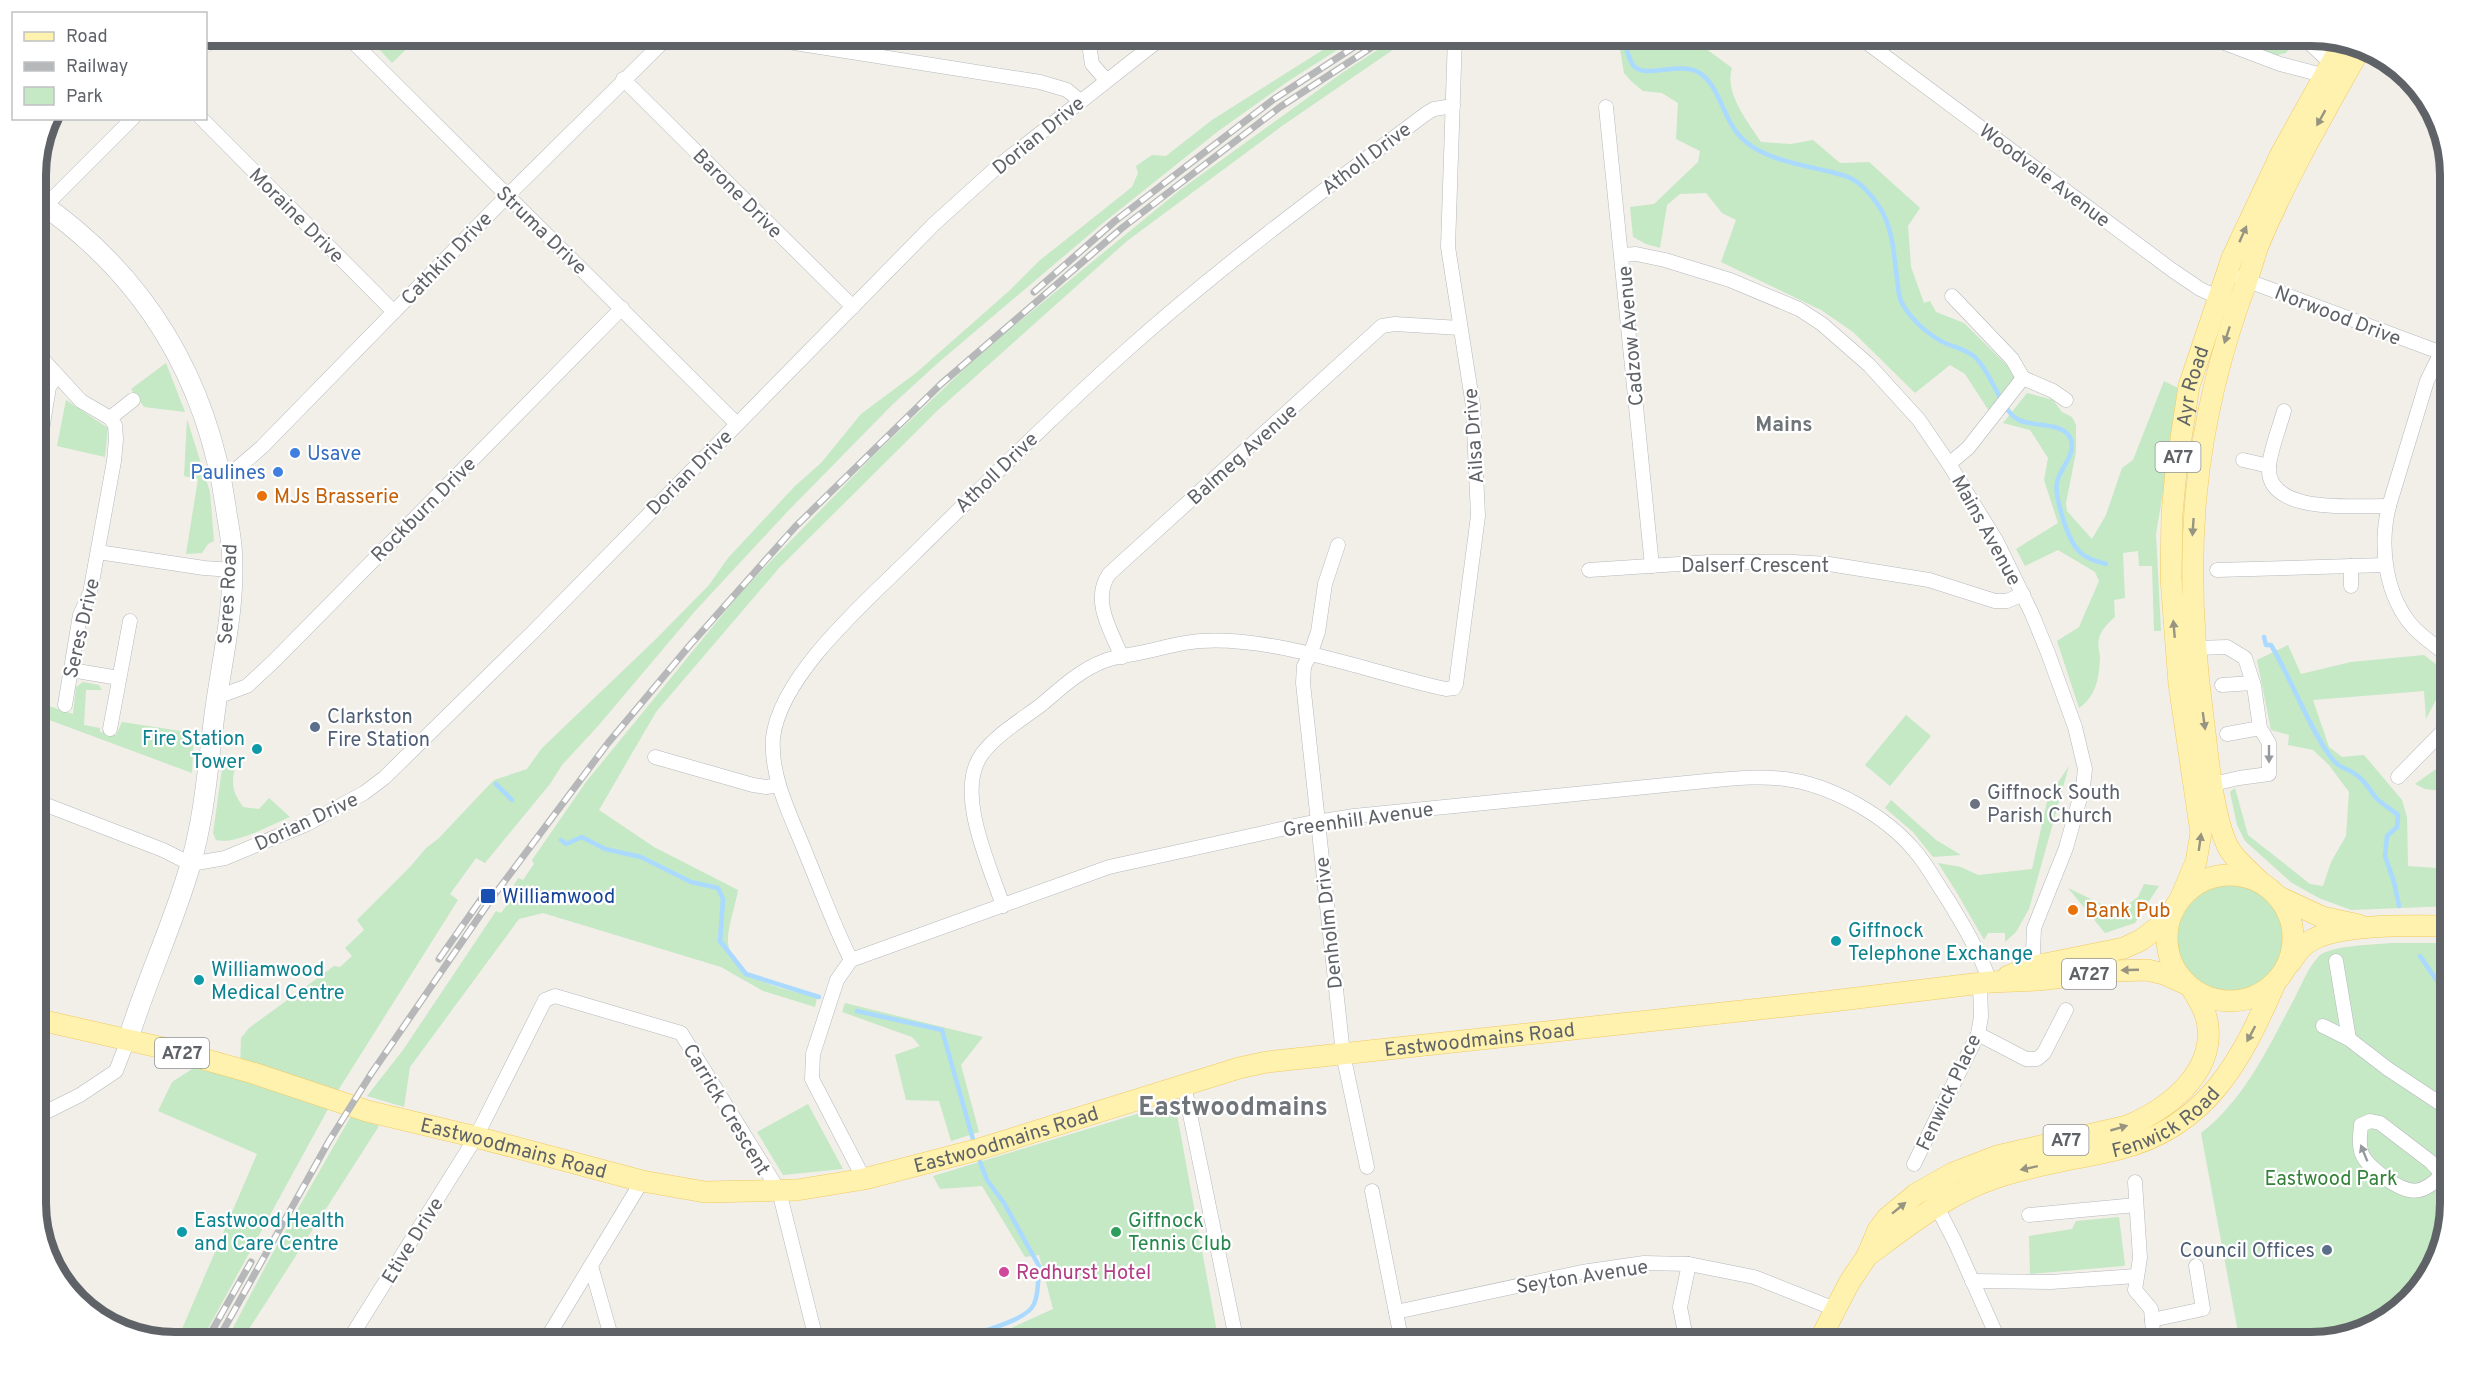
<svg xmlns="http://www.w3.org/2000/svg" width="2486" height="1379" font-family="Overpass,sans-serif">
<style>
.green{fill:#c5e8c5}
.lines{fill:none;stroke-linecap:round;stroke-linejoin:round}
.stream{stroke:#aadaff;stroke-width:4.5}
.street-casing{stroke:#b5b8bc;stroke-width:15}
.secondary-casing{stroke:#b6babf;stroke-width:21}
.primary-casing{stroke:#f2c960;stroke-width:22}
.street{stroke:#fff;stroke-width:14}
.secondary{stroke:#fff;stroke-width:20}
.primary{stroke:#fff2af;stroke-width:21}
.rail-casing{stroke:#b6b7b8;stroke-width:7}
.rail{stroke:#fff;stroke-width:4.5;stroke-dasharray:14;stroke-linecap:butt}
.oneway{fill:#979581}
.oneway2{fill:#979a9d}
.shop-dot{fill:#3f7fe0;stroke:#fff;stroke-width:2}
.food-dot{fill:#e8710a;stroke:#fff;stroke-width:2}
.service-dot{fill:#5c6f8a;stroke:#fff;stroke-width:2}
.culture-dot{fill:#0f9aa8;stroke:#fff;stroke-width:2}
.worship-dot{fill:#6b7280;stroke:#fff;stroke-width:2}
.transit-dot{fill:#1a4fb4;stroke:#fff;stroke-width:2}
.leisure-dot{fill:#2e9e5b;stroke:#fff;stroke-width:2}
.hotel-dot{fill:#d1479c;stroke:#fff;stroke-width:2}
.labels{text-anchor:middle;stroke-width:4.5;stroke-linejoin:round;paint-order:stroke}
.shield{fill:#fff;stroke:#8f9295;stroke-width:1.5}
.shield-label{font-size:18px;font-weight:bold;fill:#5f6368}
.street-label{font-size:20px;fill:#5f6368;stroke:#fff}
.shop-label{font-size:20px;fill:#366cbe;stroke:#fff;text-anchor:start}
.food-label{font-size:20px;fill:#c56008;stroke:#fff;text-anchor:start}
.service-label{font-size:20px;fill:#4e5e75;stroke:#fff;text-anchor:start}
.culture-label{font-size:20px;fill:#0d838f;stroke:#fff;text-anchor:start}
.worship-label{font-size:20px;fill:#5b616d;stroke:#fff;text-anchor:start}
.transit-label{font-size:20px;fill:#164399;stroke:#fff;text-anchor:start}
.park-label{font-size:20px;fill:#348238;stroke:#fff}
.leisure-label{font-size:20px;fill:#27864d;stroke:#fff;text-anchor:start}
.hotel-label{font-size:20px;fill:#b23c85;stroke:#fff;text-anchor:start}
.neighbourhood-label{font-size:21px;font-weight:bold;fill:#70757a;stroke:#fff}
.district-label{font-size:26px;font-weight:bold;fill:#70757a;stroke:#fff}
.rim{fill:none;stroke:#5f6368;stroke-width:8}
</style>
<rect width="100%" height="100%" fill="#f1efe8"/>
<g class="green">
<polygon points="367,36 420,36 392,63"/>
<polygon points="1345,36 1359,36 1287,82 1217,132 1103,223 939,362 893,404 788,511 696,610 598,726 562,765 550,784 485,863 476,858 450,894 458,900 339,1089 200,1343 176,1343 257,1154 158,1111 172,1082 206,1060 240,1069 241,1038 249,1028 334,966 340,967 352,956 345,948 364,930 357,920 410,867 426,848 439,838 488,786 494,780 527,769 542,748 656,639 709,585 728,558 795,486 821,463 861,414 916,373 1009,291 1039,261 1132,187 1138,173 1136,166 1152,155 1166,156 1212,120"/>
<path d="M1399,36H1413L1282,126L1127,241L938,410L779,568L656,712L599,810L654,847L738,890C736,904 727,928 728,941C730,982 786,988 817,998L815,1007L763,991L721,967L543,913L519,919L410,1067L404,1107L367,1096L403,1050L496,911L501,913L519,889L514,885L518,878L523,880L534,864L532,860L586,782L741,592L875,454L982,352L1180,190L1342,73Z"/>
<path d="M1609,36H1689L1732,68C1724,93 1748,122 1761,142L1791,144L1813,140L1840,163L1869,162L1920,208L1908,226L1911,267L1924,303L1930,301L1936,312L1964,323L2018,376L1989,411L1965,374L1950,365L1915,393L1853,332L1821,310L1721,262L1736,220L1722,213L1706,193L1680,194L1667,205L1660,248L1646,244L1633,237L1630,207L1654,204L1698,162L1700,151L1676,139L1678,103L1662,93L1643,91L1632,82L1624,73L1619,43Z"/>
<polygon points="2221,36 2292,36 2293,44 2286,53 2273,56"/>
<polygon points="166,363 185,412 144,407 131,389"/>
<path d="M2164,381L2180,389L2156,534L2161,631H2154L2152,566H2139L2138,551L2123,553L2125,598L2114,600L2115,617C2109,622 2100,631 2099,639C2097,645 2100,652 2100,658C2099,679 2096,696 2079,708L2057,641L2079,627L2099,581L2095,572L2058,550L2025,566L2016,549L2058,523L2044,480L2048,458L2030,430L2003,423L2027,393L2053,400L2062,412L2072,417L2076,425V452L2066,503L2067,511L2092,539L2106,515L2122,468L2133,460Z"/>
<polygon points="66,400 108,428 105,457 57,446"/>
<polygon points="187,419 210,492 214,541 208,544 202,553 186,554 198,479 184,476"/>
<polygon points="2288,645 2301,674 2351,662 2424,655 2450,675 2450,685 2441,690 2426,719 2424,691 2313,700 2329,747 2342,757 2364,755 2402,800 2407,817 2408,866 2450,869 2450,906 2351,910 2319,898 2292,883 2245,841 2237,825 2230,792 2235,788 2248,835 2310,884 2323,886 2331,862 2346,836 2349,792 2329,765 2313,750 2288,745 2289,735 2271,730 2257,660"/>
<polygon points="83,682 99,685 102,690 86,690 84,725 100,728 100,732 116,735 122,722 194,733 192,773 36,715 36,698 49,701 49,706 73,714 76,687"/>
<polygon points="1906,715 1931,736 1890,786 1865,765"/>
<path d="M224,755L237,763C230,781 232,791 243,807L259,809L269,798L290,817C271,825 235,845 216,840L213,833Z"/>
<polygon points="2450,759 2450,792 2425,789 2415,784"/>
<polygon points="2069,766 2029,909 2016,932 2005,942 2005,933 1988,933 1984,940 1957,893 1938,863 1961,867 1978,875 2032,869 2048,797"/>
<polygon points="1891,800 1936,840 1961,855 1933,857 1913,832 1885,808"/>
<circle cx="2229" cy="937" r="54"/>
<polygon points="2144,884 2159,886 2135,923 2105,933 2068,888 2118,912 2138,897"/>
<path d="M2391,943H2450V1204L2432,1273L2381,1324L2311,1343H2238V1332L2201,1133C2244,1100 2267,1050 2292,1003C2300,989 2307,968 2319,956C2332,945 2373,945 2391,943Z"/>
<polygon points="845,1003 983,1037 961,1065 979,1132 951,1141 939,1101 906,1100 895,1055 920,1046 912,1037 842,1012"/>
<polygon points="808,1104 843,1169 783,1175 757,1132"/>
<polygon points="1170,1104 1176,1109 1219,1343 1000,1343 998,1334 1053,1309 1039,1255 1025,1257 982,1186 940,1189 933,1176"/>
<polygon points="351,1116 379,1126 240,1343 225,1343 271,1256"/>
<polygon points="2119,1217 2125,1265 2123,1266 2030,1274 2029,1236 2072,1229 2076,1221"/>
</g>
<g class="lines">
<g class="stream">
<path d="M1622,36C1626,45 1628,58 1633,65C1644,80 1678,61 1698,72C1722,86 1722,123 1746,142C1767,160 1804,165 1831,172C1837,174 1846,175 1852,179C1864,185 1873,197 1880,208C1893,228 1894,256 1897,278C1898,285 1898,294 1901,301C1909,318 1929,336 1947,344C1958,348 1965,349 1975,357C1991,373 1997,398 2011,414C2025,431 2064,418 2071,440C2076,455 2060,468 2057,482C2054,496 2068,540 2078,550C2085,558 2095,561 2106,564"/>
<path d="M2264,637L2266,645H2271C2292,680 2307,724 2330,756C2340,770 2344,766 2355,774C2365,780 2369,789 2376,798C2382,804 2391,809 2398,815L2397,827L2387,836L2385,856L2394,882L2399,906"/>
<polyline points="496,784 512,800"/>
<polyline points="561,840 566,844 582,837 605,849 641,857 691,882 718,888 723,899 720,941 746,974 819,997"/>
<polyline points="2420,956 2450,1000"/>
<polyline points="857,1011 942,1030 974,1143"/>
<path d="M954,1343C972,1332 1026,1323 1034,1304C1039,1294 1038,1277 1039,1266L1004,1203L987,1180L977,1154"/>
</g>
<defs>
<g id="street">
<polyline points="347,36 737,424"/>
<polyline points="750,36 1040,82 1067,90 1080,101"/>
<polyline points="1088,36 1092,64 1106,80"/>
<polyline points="1858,36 2172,270 2200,289 2226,301"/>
<polyline points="2206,36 2280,64 2330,77"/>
<polyline points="2302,36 2337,69"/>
<polyline points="206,45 214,36"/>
<polyline points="623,79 853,307"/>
<polyline points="1606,107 1652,566"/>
<polyline points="201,118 394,312"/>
<polyline points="36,215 133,118"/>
<polyline points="1622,255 1636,254 1665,260 1730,280 1799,309 1822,324 1869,365 1919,420 1949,464 1997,542 2032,614 2048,653 2075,727 2085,769 2083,787 2066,848 2034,928 2033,952 2037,972"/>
<polyline points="2240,278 2450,356"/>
<polyline points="1952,296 2012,359 2023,378 2053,391 2066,400"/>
<path d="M2450,334L2427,381L2389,506C2379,546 2385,596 2414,628C2425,639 2438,648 2450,657"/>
<polyline points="36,352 81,401 110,418 115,425 116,439 114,461 90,593 80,615 65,705"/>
<path d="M2284,411C2279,429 2271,448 2269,466C2265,516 2358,505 2389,506"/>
<polyline points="110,418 133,400"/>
<polyline points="39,448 49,387 56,377"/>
<polyline points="2243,460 2269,466"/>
<polyline points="1949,464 1968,448 2023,378"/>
<polyline points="222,477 233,472 262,447 507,196 669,36"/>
<polyline points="1338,545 1325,584 1318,632 1310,655 1304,666 1303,683 1343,1054 1367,1167"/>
<polyline points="98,552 204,568 232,570"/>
<polyline points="1589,570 1709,562 1793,562 1829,564 1929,580 1995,601 2007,601 2023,594"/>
<polyline points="2217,570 2385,565"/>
<polyline points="2351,586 2351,566"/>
<polyline points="2191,655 2196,648 2227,647 2245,658 2254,686 2260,728 2269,743 2269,774 2239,778 2213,784"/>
<path d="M1122,657C1111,631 1091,600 1109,574L1382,326L1395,324L1460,328"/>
<polyline points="71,670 119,678"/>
<polyline points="2222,685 2253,683"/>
<polyline points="217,697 247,686 274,661 622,308"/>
<polyline points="110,729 130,621"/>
<polyline points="2227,734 2260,728"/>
<polyline points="655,757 753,785 766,787 779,785"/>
<polyline points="2398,777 2442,732 2450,715"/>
<polyline points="36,801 163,850 191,864 225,858 307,824 364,793 384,778 533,632 934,224 996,168 1164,36"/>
<path d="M1003,906C990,866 954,792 982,754C997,734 1021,720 1041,705C1060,689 1080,670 1104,661C1116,656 1131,655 1144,652C1163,648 1182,642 1201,641C1276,636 1372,673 1446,689L1454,688L1456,684L1478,516L1473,406L1448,247L1455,36"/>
<path d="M851,960C834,926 821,890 806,854C792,818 770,778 773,738C780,674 870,598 915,553C985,484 1054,415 1128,349C1222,265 1325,189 1427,113L1434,109L1453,106"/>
<polyline points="2336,961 2349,1039"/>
<polyline points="2323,1026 2349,1039 2388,1069 2450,1110"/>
<polyline points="1978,1034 2026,1059 2037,1059 2044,1053 2066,1010"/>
<polyline points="1184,1085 1237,1343"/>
<polyline points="36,1117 80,1095 116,1071 128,1040"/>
<polyline points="1914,1164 1978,1034 1981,1017 1980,983"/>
<path d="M2442,1174L2431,1162L2380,1123L2370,1121L2361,1125C2360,1136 2358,1149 2364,1158C2369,1166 2378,1172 2385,1178C2408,1194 2422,1197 2442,1174H2450"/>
<path d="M864,1179L812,1079L813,1054L837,980L851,960L1109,867L1304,824L1354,816L1716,780C1739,778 1762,776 1785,779C1831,785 1885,815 1915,851C1928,866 1937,884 1948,900C1964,926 1980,953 1990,982"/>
<polyline points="2135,1182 2140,1258 2135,1290 2151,1309 2154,1343"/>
<polyline points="1372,1191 1402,1343"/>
<polyline points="1934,1201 1955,1242 2000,1343"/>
<polyline points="2029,1215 2136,1205"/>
<polyline points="591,1266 613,1343"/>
<polyline points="1972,1281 2051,1282 2136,1276"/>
<polyline points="1396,1312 1582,1272 1644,1263 1689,1264 1754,1277 1835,1309"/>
<polyline points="2152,1320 2203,1309 2196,1266"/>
<polyline points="1958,1341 1959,1343"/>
<polyline points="347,1343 476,1137 545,1000 555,996 681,1033 779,1191 817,1343"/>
<polyline points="544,1343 642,1181"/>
<polyline points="1687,1343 1680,1307 1689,1264"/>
</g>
<path id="secondary" d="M36,200C145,274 208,380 226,509C228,524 232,540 232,555C235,607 222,659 215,711C208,763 205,816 190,866C173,925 146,981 128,1040"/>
<g id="primary">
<circle cx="2230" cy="938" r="63"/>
<path d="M2260,882C2250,871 2234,860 2227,845C2212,812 2208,754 2203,717C2182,559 2191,430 2247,280C2251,269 2254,257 2258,246C2286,178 2324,113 2360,49"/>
<path id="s1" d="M2181,897L2196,862L2201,833L2179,684L2171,578L2172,514L2176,471L2189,386L2232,258L2282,152L2342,44"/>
<polyline points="2279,897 2322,917 2359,925"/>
<path d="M2290,963C2296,954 2302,945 2312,940C2342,923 2414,926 2450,926"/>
<polyline points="2008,976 2035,966 2124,948 2141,940 2169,919"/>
<path id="s2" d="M36,1019L172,1050L253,1073L367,1111L476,1137L642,1181L705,1192L797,1190L864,1179L976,1150L1239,1068L1267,1062L1824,1002L1990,982L2038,980L2113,971L2147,970L2164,974L2186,984"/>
<path id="s3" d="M1867,1256C1908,1226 1947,1194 1995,1178C2035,1164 2078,1159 2119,1149C2208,1127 2242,1059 2276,981"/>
<path d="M1818,1343L1849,1283L1867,1256L1878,1230L1887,1218L1916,1194L1953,1173L1997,1156L2127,1126C2166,1110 2213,1075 2208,1027C2207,1013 2199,1001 2192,989"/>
</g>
</defs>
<use href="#street" class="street-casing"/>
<use href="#secondary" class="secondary-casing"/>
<use href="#primary" class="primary-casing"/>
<use href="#street" class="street"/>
<use href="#secondary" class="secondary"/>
<use href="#primary" class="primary"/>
<defs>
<g id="rail">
<polyline points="1034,292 1115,221 1274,99 1371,36"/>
<polyline points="439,959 484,895"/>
<polyline points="205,1343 251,1262"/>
<polyline points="216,1343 329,1141 371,1074 492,898 608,743 690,645 795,527 941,384 1122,228 1280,107 1389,36"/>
</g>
</defs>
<use href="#rail" class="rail-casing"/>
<use href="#rail" class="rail"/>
</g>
<defs><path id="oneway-solid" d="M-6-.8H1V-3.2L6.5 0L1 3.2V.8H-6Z" transform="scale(1.5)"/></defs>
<g class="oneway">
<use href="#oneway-solid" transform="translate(2321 118) rotate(119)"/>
<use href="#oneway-solid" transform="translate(2243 234) rotate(-66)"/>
<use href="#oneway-solid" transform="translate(2227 335) rotate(108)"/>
<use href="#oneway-solid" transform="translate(2193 527) rotate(94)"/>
<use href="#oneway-solid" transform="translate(2174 629) rotate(-95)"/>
<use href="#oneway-solid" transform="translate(2204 721) rotate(82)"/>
<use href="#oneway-solid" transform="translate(2200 842) rotate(-82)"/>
<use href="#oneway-solid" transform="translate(2130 970) rotate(178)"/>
<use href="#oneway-solid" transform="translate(2251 1034) rotate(118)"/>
<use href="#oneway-solid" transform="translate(2119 1128) rotate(-16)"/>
<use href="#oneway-solid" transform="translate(2029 1168) rotate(168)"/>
<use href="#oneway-solid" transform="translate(1899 1208) rotate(-39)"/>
</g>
<g class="oneway2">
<use href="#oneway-solid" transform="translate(2269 754) rotate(90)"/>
<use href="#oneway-solid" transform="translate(2364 1153) rotate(-112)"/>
</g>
<g class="shop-dot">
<circle cx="295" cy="453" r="6"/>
<circle cx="278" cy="472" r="6"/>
</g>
<g class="food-dot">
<circle cx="262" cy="496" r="6"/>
<circle cx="2073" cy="910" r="6"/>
</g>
<g class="service-dot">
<circle cx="315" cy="727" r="6"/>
<circle cx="2327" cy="1250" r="6"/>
</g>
<g class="culture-dot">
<circle cx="257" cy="749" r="6"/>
<circle cx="1836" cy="941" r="6"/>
<circle cx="199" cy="980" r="6"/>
<circle cx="182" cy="1232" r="6"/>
</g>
<circle class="worship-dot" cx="1975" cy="804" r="6"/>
<rect class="transit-dot" x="480" y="888" width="16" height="16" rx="3"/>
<circle class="leisure-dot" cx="1116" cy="1232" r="6"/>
<circle class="hotel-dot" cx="1004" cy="1272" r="6"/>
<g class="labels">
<g class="shield">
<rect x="2155.5" y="442" width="45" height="30" rx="4.5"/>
<rect x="2062" y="959" width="54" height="30" rx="4.5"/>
<rect x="155" y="1038" width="54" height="30" rx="4.5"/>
<rect x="2043.5" y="1125" width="45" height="30" rx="4.5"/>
</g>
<g class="shield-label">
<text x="2178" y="463">A77</text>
<text x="2089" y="980">A727</text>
<text x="182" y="1059">A727</text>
<text x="2066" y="1146">A77</text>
</g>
<g class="street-label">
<text transform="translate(1038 135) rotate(-39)" y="7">Dorian Drive</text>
<text transform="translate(1366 158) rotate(-37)" y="7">Atholl Drive</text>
<text transform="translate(2045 175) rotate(37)" y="7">Woodvale Avenue</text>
<text transform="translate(738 193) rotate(45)" y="7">Barone Drive</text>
<text transform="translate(297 215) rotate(45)" y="7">Moraine Drive</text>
<text transform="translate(542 230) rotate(44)" y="7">Struma Drive</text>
<text transform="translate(446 258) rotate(-46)" y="7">Cathkin Drive</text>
<text transform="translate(2338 315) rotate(21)" y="7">Norwood Drive</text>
<text transform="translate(1630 336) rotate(-95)" y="7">Cadzow Avenue</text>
<text dy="7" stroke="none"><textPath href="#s1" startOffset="518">Ayr Road</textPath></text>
<text transform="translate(1473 436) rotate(-94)" y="7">Ailsa Drive</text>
<text transform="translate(1242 454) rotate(-42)" y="7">Balmeg Avenue</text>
<text transform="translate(689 472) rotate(-45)" y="7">Dorian Drive</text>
<text transform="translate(996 472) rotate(-44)" y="7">Atholl Drive</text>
<text transform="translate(423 509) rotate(-45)" y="7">Rockburn Drive</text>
<text transform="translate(1987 530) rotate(61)" y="7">Mains Avenue</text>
<text x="1755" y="572">Dalserf Crescent</text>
<text transform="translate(227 594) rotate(-87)" y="7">Seres Road</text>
<text transform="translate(81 628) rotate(-77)" y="7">Seres Drive</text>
<text transform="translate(1358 819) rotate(-8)" y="7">Greenhill Avenue</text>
<text transform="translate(306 821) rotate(-25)" y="7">Dorian Drive</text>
<text transform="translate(1328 923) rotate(-96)" y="7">Denholm Drive</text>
<text dy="7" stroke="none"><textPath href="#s2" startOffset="1485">Eastwoodmains Road</textPath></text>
<text transform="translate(1948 1092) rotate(-65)" y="7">Fenwick Place</text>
<text transform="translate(727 1109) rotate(59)" y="7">Carrick Crescent</text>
<text dy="7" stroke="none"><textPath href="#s3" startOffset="332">Fenwick Road</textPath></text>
<text dy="7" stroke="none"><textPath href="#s2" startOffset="999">Eastwoodmains Road</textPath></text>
<text dy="7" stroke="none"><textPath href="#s2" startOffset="495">Eastwoodmains Road</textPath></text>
<text transform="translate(412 1240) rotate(-58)" y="7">Etive Drive</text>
<text transform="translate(1582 1276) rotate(-9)" y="7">Seyton Avenue</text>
</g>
<g class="shop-label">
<text x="307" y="460">Usave</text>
<text x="266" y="479" text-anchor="end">Paulines</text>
</g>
<g class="food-label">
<text x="274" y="503">MJs Brasserie</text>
<text x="2085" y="917">Bank Pub</text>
</g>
<g class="service-label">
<text x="327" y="723">Clarkston<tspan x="327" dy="23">Fire Station</tspan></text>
<text x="2315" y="1257" text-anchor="end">Council Offices</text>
</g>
<g class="culture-label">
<text x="245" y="745" text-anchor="end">Fire Station<tspan x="245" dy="23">Tower</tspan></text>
<text x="1848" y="937">Giffnock<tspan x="1848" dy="23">Telephone Exchange</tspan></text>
<text x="211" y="976">Williamwood<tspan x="211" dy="23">Medical Centre</tspan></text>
<text x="194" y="1227">Eastwood Health<tspan x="194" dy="23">and Care Centre</tspan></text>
</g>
<g class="worship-label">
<text x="1987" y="799">Giffnock South<tspan x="1987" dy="23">Parish Church</tspan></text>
</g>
<g class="transit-label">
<text x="502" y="903">Williamwood</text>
</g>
<g class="park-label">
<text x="2331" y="1185">Eastwood Park</text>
</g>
<g class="leisure-label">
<text x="1128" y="1227">Giffnock<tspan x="1128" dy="23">Tennis Club</tspan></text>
</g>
<g class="hotel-label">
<text x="1016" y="1279">Redhurst Hotel</text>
</g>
<g class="neighbourhood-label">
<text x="1784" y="431">Mains</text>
</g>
<g class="district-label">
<text x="1233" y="1115">Eastwoodmains</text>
</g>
</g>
<path d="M0 0H2486V1379H0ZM175 46H2311A129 129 0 0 1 2440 175V1203A129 129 0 0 1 2311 1332H175A129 129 0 0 1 46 1203V175A129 129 0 0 1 175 46Z" fill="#fff" fill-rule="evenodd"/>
<path class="rim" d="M175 46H2311A129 129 0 0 1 2440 175V1203A129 129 0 0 1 2311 1332H175A129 129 0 0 1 46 1203V175A129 129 0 0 1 175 46Z"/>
<rect x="12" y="12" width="195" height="108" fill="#ffffff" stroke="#bfc1c3" stroke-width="1.5"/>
<rect x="24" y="32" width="30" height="9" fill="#fff2af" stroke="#bfc1c3" stroke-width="1.5"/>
<text x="66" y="42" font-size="18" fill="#5f6368">Road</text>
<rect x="24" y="62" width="30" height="9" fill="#b6b7b8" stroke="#bfc1c3" stroke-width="1.5"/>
<text x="66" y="72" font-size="18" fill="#5f6368">Railway</text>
<rect x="24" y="87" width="30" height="18" fill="#c5e8c5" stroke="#bfc1c3" stroke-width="1.5"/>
<text x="66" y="102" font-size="18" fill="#5f6368">Park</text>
</svg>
